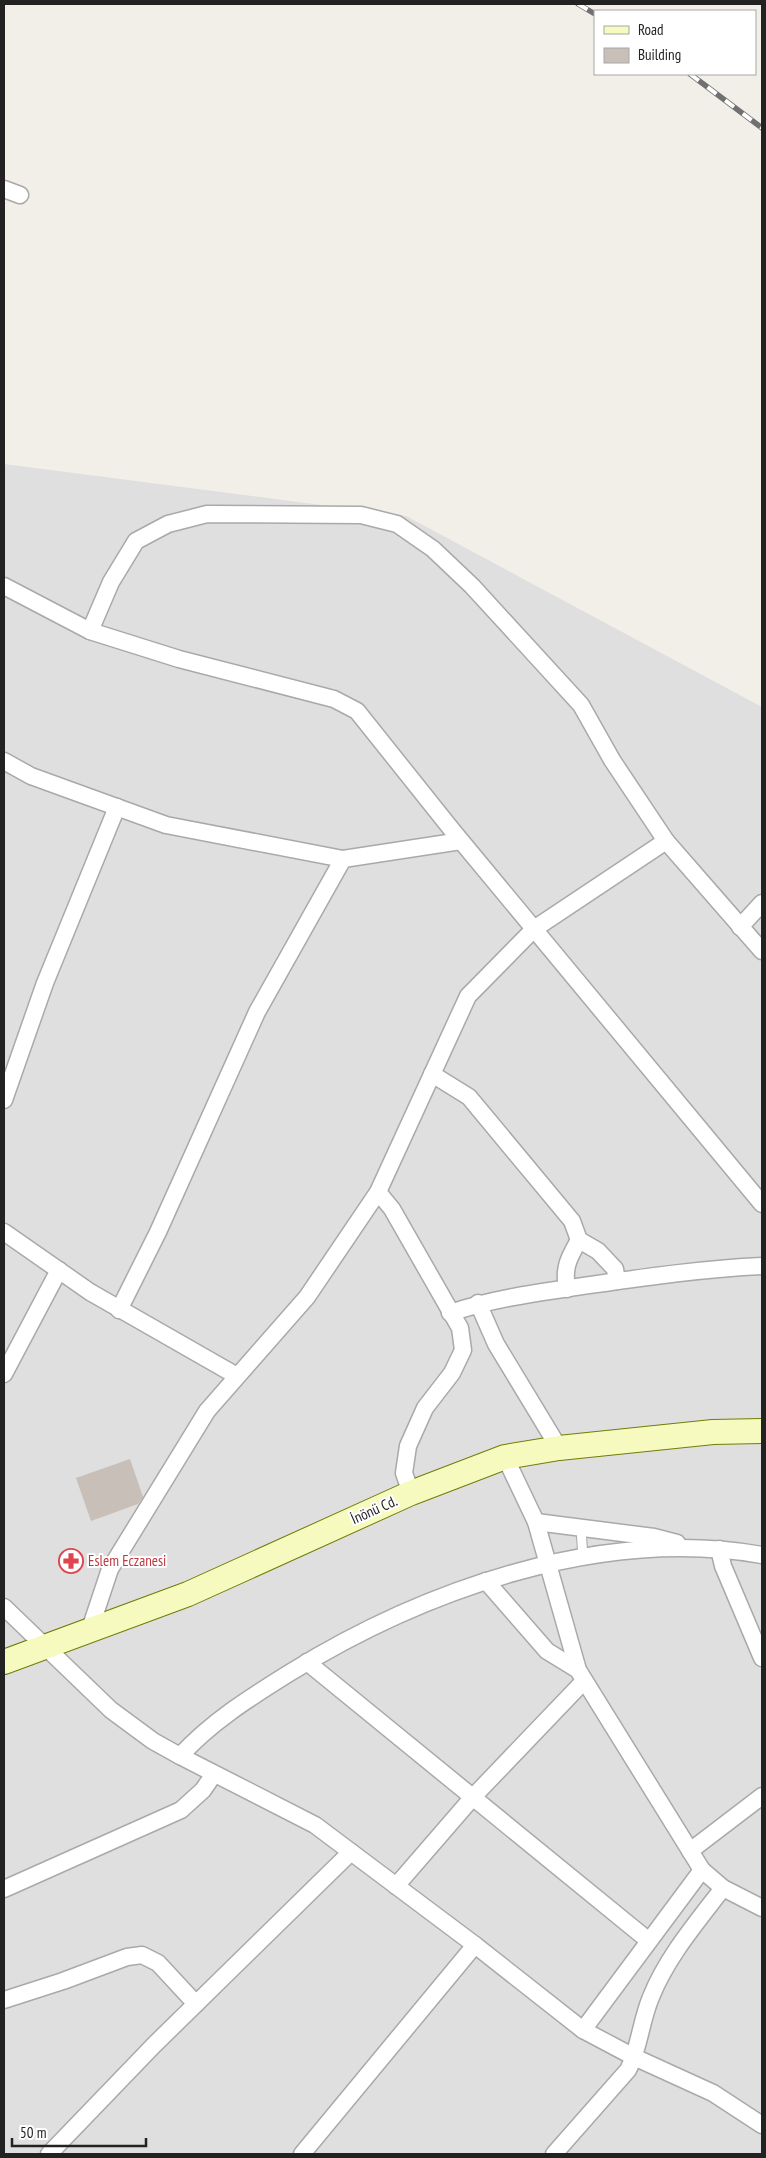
<svg xmlns="http://www.w3.org/2000/svg" width="766" height="2158" font-family="'PT Sans Narrow',sans-serif">
<style>
.residential{fill:#e0dfdf}
.building{fill:#c7bfb8}
.lines{fill:none;stroke-linecap:round;stroke-linejoin:round}
.lane-casing{stroke:#a9a9a9;stroke-width:11}
.street-casing{stroke:#a9a9a9;stroke-width:19}
.secondary-casing{stroke:#707d05;stroke-width:26}
.lane{stroke:#fff;stroke-width:9}
.street{stroke:#fff;stroke-width:16}
.secondary{stroke:#f7fabf;stroke-width:24}
.rail-casing{stroke:#707070;stroke-width:5.5}
.rail{stroke:#fff;stroke-width:4;stroke-dasharray:11;stroke-linecap:butt}
.labels{text-anchor:middle;stroke-width:4;stroke-linejoin:round;paint-order:stroke}
.street-label{font-size:15px;fill:#222;stroke:#fff}
.health-label{font-size:15px;fill:#be3a42;stroke:#fff;text-anchor:start}
</style>
<rect width="100%" height="100%" fill="#f2efe9"/>
<polygon class="residential" points="4,464 406,516 762,707 762,2154 4,2154"/>
<polygon class="building" points="130,1459 143,1497 138,1504 91,1521 76,1478"/>
<g class="lines">
<defs>
<polyline id="lane" points="581,1528 583,1559"/>
<g id="street">
<polyline points="4,189 20,195"/>
<polyline points="4,586 90,631 179,659 334,699 357,711 452,830 762,1204"/>
<polyline points="90,631 111,582 136,541 168,524 207,514 361,515 397,524 433,549 472,586 581,705 612,760 666,841 762,951"/>
<polyline points="4,761 31,776 166,825 343,859 461,841"/>
<polyline points="740,927 762,903"/>
<polyline points="432,1074 469,1097 572,1221 579,1240 598,1251 615,1269 617,1281"/>
<polyline points="4,1100 45,983 117,807"/>
<polyline points="378,1192 392,1209 460,1328 463,1350 452,1373 425,1408 408,1446 404,1473 411,1493"/>
<polyline points="4,1232 90,1292 237,1376"/>
<path d="M567,1289C563,1267 569,1258 579,1240"/>
<polyline points="478,1303 496,1344 559,1448"/>
<polyline points="119,1310 158,1232 257,1012 343,859"/>
<path d="M450,1313C489,1300 528,1294 569,1288C633,1279 697,1269 762,1266"/>
<polyline points="4,1374 59,1270"/>
<polyline points="505,1457 536,1522 578,1670 702,1870 723,1888 762,1908"/>
<polyline points="536,1522 654,1537 677,1543"/>
<polyline points="719,1549 723,1566 762,1658"/>
<polyline points="486,1581 547,1651 578,1670"/>
<polyline points="4,1607 111,1710 153,1741 180,1756 315,1825 475,1945 583,2030 634,2057 713,2093 762,2125"/>
<polyline points="90,1629 110,1569 207,1411 307,1297 378,1192 468,996 534,929 666,841"/>
<polyline points="307,1662 649,1941"/>
<path d="M180,1756C212,1721 251,1697 291,1672C426,1589 602,1527 762,1555"/>
<polyline points="690,1851 762,1796"/>
<polyline points="396,1886 473,1797 584,1681"/>
<polyline points="4,1889 181,1810 203,1790 214,1774"/>
<polyline points="4,2000 63,1981 127,1957 142,1955 158,1963 196,2004"/>
<polyline points="583,2030 702,1870"/>
<polyline points="49,2154 154,2045 351,1852"/>
<polyline points="302,2154 475,1945"/>
<path d="M554,2154L628,2070C639,2050 641,2020 651,1997C667,1957 697,1922 723,1888"/>
</g>
<polyline id="secondary" points="4,1662 188,1594 411,1493 505,1457 559,1448 713,1432 762,1431"/>
</defs>
<use href="#lane" class="lane-casing"/>
<use href="#street" class="street-casing"/>
<use href="#secondary" class="secondary-casing"/>
<use href="#lane" class="lane"/>
<use href="#street" class="street"/>
<use href="#secondary" class="secondary"/>
<defs>
<g id="rail">
<polyline points="578,4 595,14"/>
<polyline points="690,74 762,128"/>
</g>
</defs>
<use href="#rail" class="rail-casing"/>
<use href="#rail" class="rail"/>
</g>
<defs>
<symbol id="pharmacy-ring" viewBox="-11 -11 22 22"><circle r="9.5" fill="#fff" stroke="#e0444e" stroke-width="1.5"/><path d="M-2-6h4v4h4v4h-4v4h-4v-4h-4v-4h4Z" fill="#e0444e"/></symbol>
</defs>
<g fill-rule="evenodd">
<use href="#pharmacy-ring" x="57" y="1547" width="28" height="28"/>
</g>
<g class="labels">
<g class="street-label">
<text transform="translate(374 1510) rotate(-24)" y="5">İnönü Cd.</text>
</g>
<g class="health-label">
<text x="88" y="1566">Eslem Eczanesi</text>
</g>
</g>
<rect width="766" height="2158" fill="none" stroke="#222222" stroke-width="10"/>
<rect x="594" y="10" width="162" height="65" fill="#ffffff" stroke="#a7a7a7"/>
<rect x="604" y="26" width="25" height="8" fill="#f7fabf" stroke="#a7a7a7"/>
<text x="638" y="35" font-size="15" fill="#222222">Road</text>
<rect x="604" y="48" width="25" height="15" fill="#c7bfb8" stroke="#a7a7a7"/>
<text x="638" y="60" font-size="15" fill="#222222">Building</text>
<path d="M12 2138v8h134v-8" fill="none" stroke="#222222" stroke-width="2.5"/>
<text x="20" y="2138" font-size="15" fill="#222222" stroke="#ffffff" stroke-width="4" paint-order="stroke">50 m</text>
</svg>
